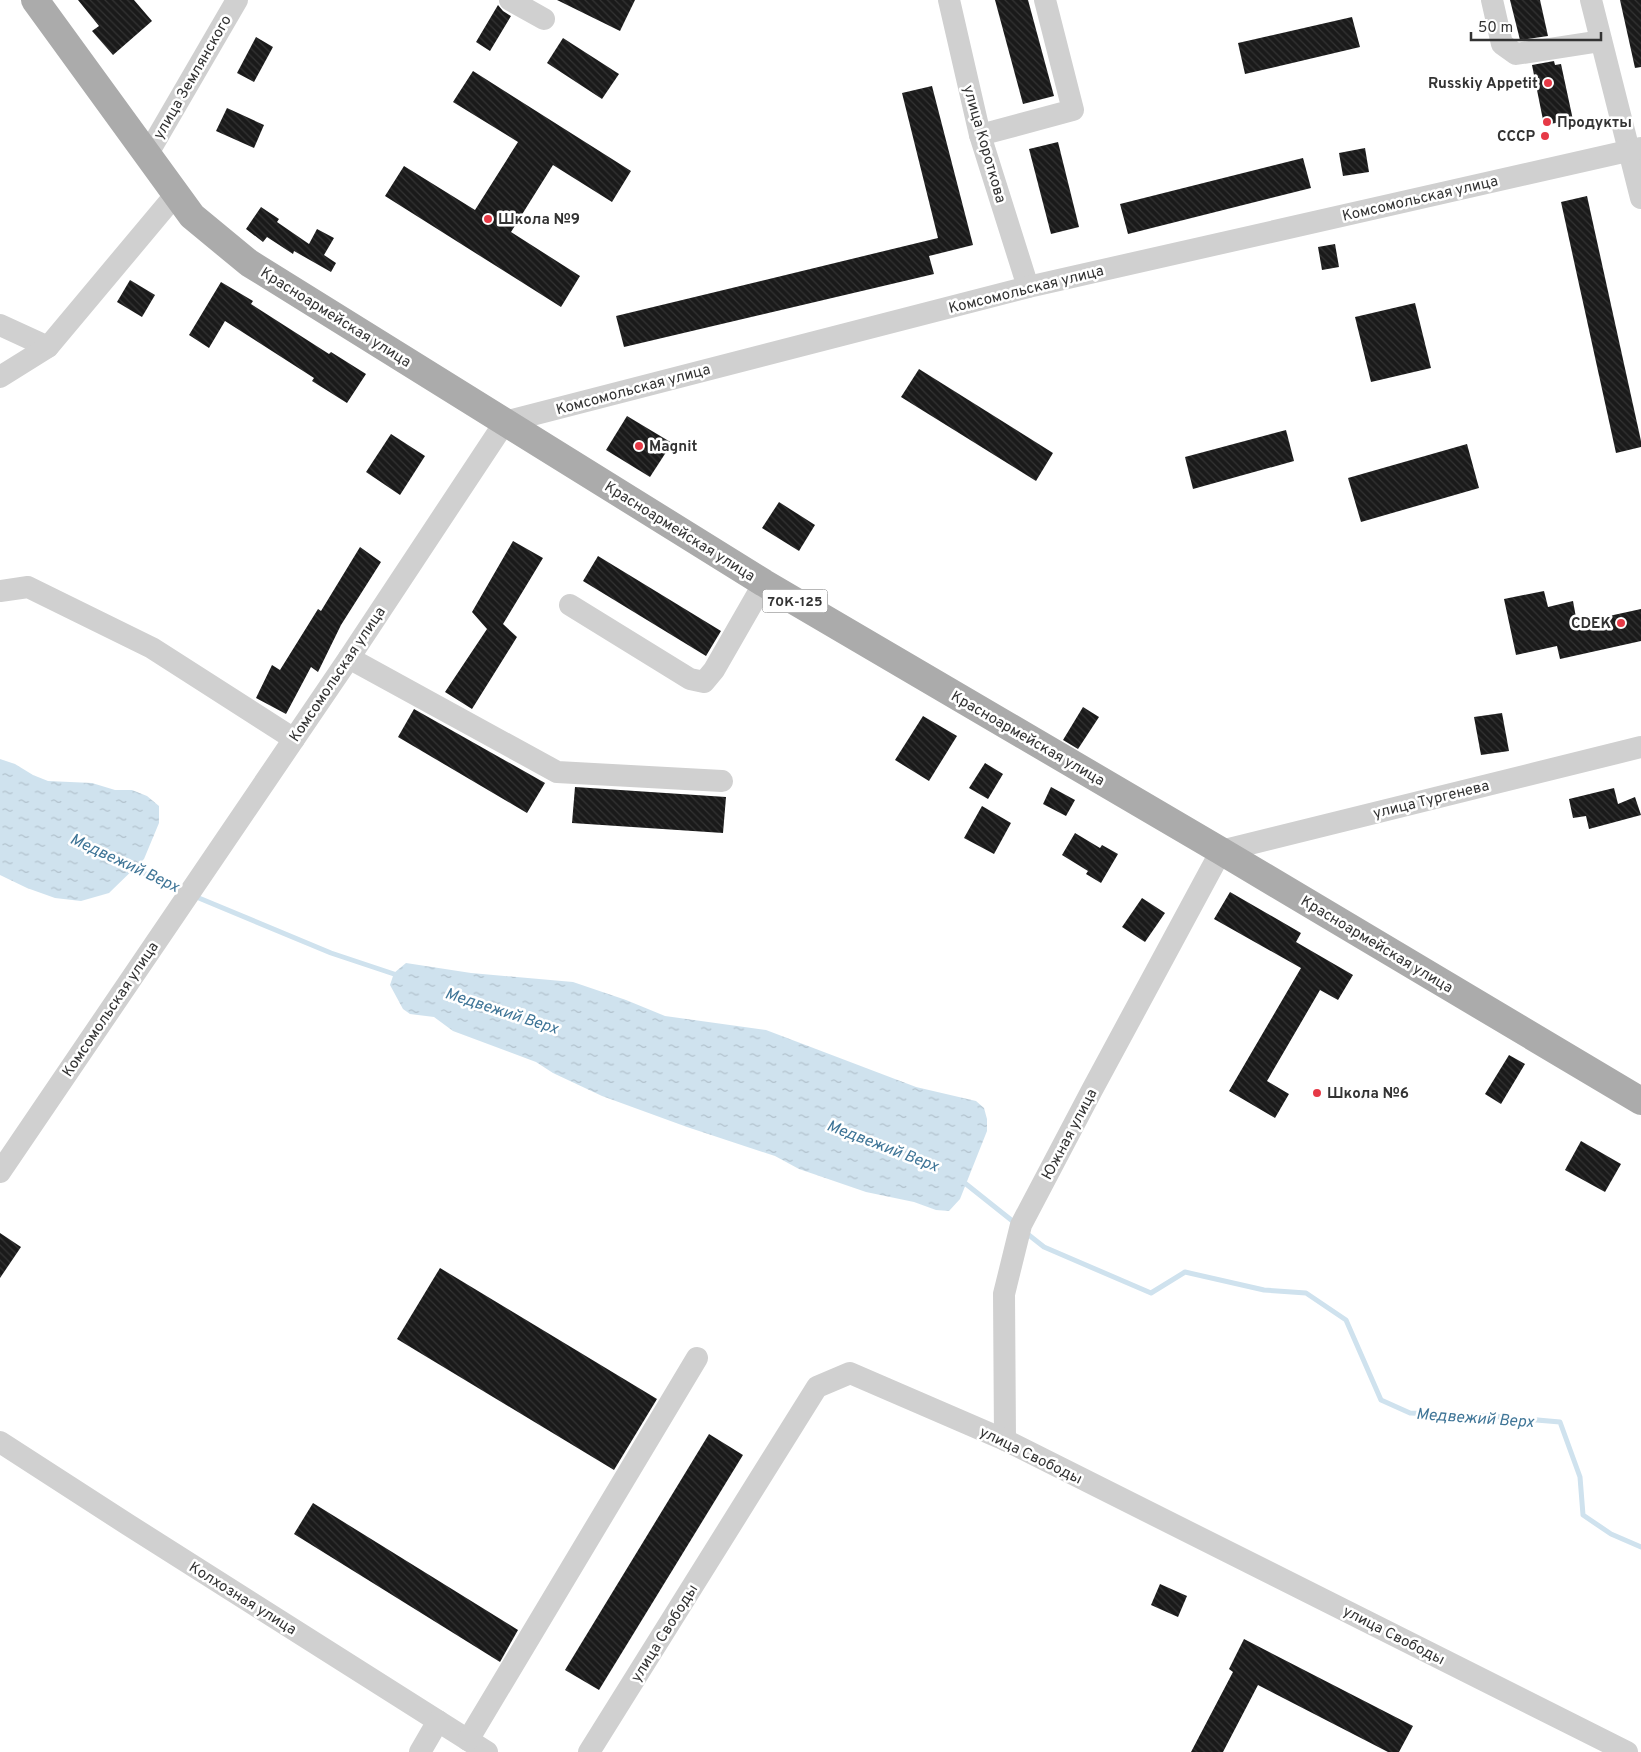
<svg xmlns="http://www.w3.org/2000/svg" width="1641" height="1752" font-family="Overpass,sans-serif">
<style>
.water{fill:url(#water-ripples)}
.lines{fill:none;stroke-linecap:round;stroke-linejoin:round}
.stream{stroke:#cfe2ee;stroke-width:5}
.building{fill:url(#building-back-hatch)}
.minor{stroke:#d0d0d0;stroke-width:22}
.major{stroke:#ababab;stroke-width:28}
.poi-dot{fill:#e63946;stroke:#fff;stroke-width:2}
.labels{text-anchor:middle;stroke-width:5;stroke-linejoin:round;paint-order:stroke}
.shield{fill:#fff;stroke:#707070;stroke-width:1}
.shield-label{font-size:14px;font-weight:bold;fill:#333}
.street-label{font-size:15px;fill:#333;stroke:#fff}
.poi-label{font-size:15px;font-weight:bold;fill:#333;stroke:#fff;text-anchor:start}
.water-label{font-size:16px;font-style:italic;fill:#3f7597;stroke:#fff}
</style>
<defs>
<pattern id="water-ripples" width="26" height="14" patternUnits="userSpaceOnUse" patternTransform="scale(1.25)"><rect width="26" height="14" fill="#cfe2ee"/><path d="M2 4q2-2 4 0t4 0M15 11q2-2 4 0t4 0" fill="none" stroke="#b2c2cd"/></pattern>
<pattern id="building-back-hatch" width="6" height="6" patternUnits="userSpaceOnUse" patternTransform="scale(1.25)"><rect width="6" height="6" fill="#1a1a1a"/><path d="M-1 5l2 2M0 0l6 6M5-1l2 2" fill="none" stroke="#333"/></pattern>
</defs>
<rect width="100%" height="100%" fill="#fff"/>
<g class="water">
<polygon points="0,759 15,764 33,775 48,781 92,783 115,790 132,790 147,796 159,806 159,823 144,859 109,893 81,901 55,898 27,888 0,875"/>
<polygon points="406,963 471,973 573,982 626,1000 665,1016 766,1030 916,1087 976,1101 984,1108 987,1119 987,1131 960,1199 949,1211 936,1210 914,1202 866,1192 799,1169 775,1156 687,1127 602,1096 553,1073 536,1062 453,1031 434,1017 410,1014 403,1009 390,985 394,973"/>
</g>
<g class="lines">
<g class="stream">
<polyline points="128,866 184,891"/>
<polyline points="194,896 331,953 400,976"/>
<polyline points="961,1180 1015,1223"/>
<polyline points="1025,1232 1044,1247 1151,1293 1185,1272 1264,1290 1306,1293 1346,1320 1381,1400 1410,1413 1491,1416 1560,1422 1580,1477 1583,1515 1611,1534 1641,1547"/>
</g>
</g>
<g class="building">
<polygon points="78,0 134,0 152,21 113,55 92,31 99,26"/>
<polygon points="557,0 635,0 620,31"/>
<polygon points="995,0 1028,0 1054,96 1023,104"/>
<polygon points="1510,0 1540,0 1548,36 1520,40"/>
<polygon points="1620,0 1641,0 1641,67 1635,68"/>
<polygon points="498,5 503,11 511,16 490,51 476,42"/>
<polygon points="1352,17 1360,47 1245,74 1238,43"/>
<polygon points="256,37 273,47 254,82 237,73"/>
<polygon points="563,38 619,74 602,99 547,63"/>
<polygon points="1554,61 1555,65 1561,64 1573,120 1544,125 1532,65"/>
<polygon points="473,71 631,171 612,202 553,165 511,232 580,276 561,307 385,196 404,166 475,210 518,142 453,102"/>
<polygon points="932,86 973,245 929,256 934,274 624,347 616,316 938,238 902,93"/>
<polygon points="227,108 264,125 254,148 216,131"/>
<polygon points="1058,142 1079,227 1051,234 1029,149"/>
<polygon points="1365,148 1369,172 1343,176 1339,153"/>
<polygon points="1303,158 1311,188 1128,234 1120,204"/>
<polygon points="1587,196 1641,441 1641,447 1616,453 1561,202"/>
<polygon points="261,207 279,219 277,222 309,244 317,229 334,238 324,255 336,263 331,272 294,251 293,254 267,237 263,242 246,229"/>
<polygon points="1335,244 1339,267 1322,270 1318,247"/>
<polygon points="130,280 155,295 142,317 117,302"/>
<polygon points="221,282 253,301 251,304 329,354 331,352 366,374 347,403 312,381 314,378 225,321 209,348 189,335"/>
<polygon points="1415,303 1431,368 1371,382 1355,317"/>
<polygon points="919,369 1053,453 1036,481 901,397"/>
<polygon points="627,416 672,443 650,477 606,450"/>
<polygon points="1286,430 1294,461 1193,489 1185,457"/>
<polygon points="391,434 425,456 400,495 366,472"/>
<polygon points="1467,444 1479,488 1361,522 1348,478"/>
<polygon points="779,502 815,525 799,551 762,528"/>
<polygon points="513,541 543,558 503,624 517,637 472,709 445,692 487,629 472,612"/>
<polygon points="360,547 381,562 341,625 318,672 311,667 286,714 256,698 272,665 280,670 318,609 321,611"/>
<polygon points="598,556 721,631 706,656 583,581"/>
<polygon points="1544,591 1548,607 1573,601 1577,623 1641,609 1641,641 1560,659 1557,646 1516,655 1504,599"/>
<polygon points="1083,707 1099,717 1078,749 1063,740"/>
<polygon points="414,709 545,783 527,813 398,737"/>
<polygon points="1502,713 1509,751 1481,755 1474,717"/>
<polygon points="923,716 957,736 929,781 895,760"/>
<polygon points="985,763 1003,774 988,799 969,788"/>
<polygon points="575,787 726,797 723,833 572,823"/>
<polygon points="1051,787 1075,800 1066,816 1043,804"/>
<polygon points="1614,788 1618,804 1635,797 1641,815 1589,829 1586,816 1573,818 1569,799"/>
<polygon points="982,806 1011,823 994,854 964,838"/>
<polygon points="1075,833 1100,848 1102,845 1118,854 1101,883 1086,874 1088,871 1062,855"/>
<polygon points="1230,892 1301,933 1296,942 1353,975 1338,1000 1320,990 1267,1081 1289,1094 1275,1118 1229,1091 1301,968 1214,919"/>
<polygon points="1142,898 1165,913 1145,942 1122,927"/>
<polygon points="1509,1055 1525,1064 1501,1104 1485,1094"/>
<polygon points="1581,1141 1621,1164 1605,1192 1565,1170"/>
<polygon points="0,1233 21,1247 0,1278"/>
<polygon points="440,1268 657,1399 614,1470 397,1339"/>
<polygon points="709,1434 743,1455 599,1690 565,1670"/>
<polygon points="313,1503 518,1630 500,1662 294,1534"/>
<polygon points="1160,1584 1187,1596 1178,1617 1151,1605"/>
<polygon points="1244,1639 1413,1726 1399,1752 1388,1752 1258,1685 1223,1752 1191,1752 1233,1672 1229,1669"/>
</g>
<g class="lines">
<g class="minor">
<polyline points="510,0 544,19"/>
<polyline points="949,0 980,135 1028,287"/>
<polyline points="1492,0 1502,44 1516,54 1601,41"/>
<polyline points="1591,0 1641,198"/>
<polyline points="980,135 1073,110 1045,0"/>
<polyline points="147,155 237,0"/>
<polyline points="0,325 48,347"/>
<polyline points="0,377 48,347 176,194"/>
<polyline points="0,591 28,587 152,648 294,739"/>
<polyline points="570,605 690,679 704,682 714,670 764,583"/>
<polyline points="349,658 557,772 722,781"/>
<polyline points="0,1172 349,658 505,422 1028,287 1641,148"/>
<polyline points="1005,1440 1004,1294 1021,1225 1092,1090 1221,851 1641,747"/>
<polyline points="0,1442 127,1524 487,1752"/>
<polyline points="468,1740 697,1358"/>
<polyline points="420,1752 438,1721"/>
<polyline points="589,1752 817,1387 850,1373 1005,1440 1627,1752"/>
</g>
<polyline class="major" points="35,0 192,216 249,263 764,583 1221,851 1641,1101"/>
</g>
<g class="poi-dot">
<circle cx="1548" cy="83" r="5"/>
<circle cx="1547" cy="122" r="5"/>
<circle cx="1545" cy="136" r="5"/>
<circle cx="488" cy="219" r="5"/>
<circle cx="639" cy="446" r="5"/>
<circle cx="1621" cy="623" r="5"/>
<circle cx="1317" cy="1093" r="5"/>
</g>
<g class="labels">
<rect class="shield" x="762.5" y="589.5" width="65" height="23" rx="4"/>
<g class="shield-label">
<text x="795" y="606">70К-125</text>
</g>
<g class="street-label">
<text transform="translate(192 77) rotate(-60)" y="5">улица Землянского</text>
<text transform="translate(985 144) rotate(74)" y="5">улица Короткова</text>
<text transform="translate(1420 198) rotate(-13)" y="5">Комсомольская улица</text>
<text transform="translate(1026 289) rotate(-14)" y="5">Комсомольская улица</text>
<text transform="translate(336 317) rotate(32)" y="5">Красноармейская улица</text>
<text transform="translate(633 389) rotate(-15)" y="5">Комсомольская улица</text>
<text transform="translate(680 531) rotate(32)" y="5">Красноармейская улица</text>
<text transform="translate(337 674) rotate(-56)" y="5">Комсомольская улица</text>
<text transform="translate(1028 738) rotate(30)" y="5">Красноармейская улица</text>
<text transform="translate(1431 799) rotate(-14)" y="5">улица Тургенева</text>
<text transform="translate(1377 944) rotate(31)" y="5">Красноармейская улица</text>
<text transform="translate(110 1009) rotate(-56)" y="5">Комсомольская улица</text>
<text transform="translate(1069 1134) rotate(-62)" y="5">Южная улица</text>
<text transform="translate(1031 1455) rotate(26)" y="5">улица Свободы</text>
<text transform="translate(243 1598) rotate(32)" y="5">Колхозная улица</text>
<text transform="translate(664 1633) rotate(-58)" y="5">улица Свободы</text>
<text transform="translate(1394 1635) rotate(27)" y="5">улица Свободы</text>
</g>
<g class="poi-label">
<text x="1538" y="88" text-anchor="end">Russkiy Appetit</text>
<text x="1557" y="127">Продукты</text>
<text x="1535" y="141" text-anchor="end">СССР</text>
<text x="498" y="224">Школа №9</text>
<text x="649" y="451">Magnit</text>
<text x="1611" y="628" text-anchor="end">CDEK</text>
<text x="1327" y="1098">Школа №6</text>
</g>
<g class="water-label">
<text transform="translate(125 862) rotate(25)" y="6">Медвежий Верх</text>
<text transform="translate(502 1010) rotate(18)" y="6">Медвежий Верх</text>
<text transform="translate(883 1145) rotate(21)" y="6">Медвежий Верх</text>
<text transform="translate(1475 1417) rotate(4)" y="6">Медвежий Верх</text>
</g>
</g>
<path d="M1471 32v8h130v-8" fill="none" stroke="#333333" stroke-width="2.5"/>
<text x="1478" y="32" font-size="15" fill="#333333" stroke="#ffffff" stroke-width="4" paint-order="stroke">50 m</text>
</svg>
